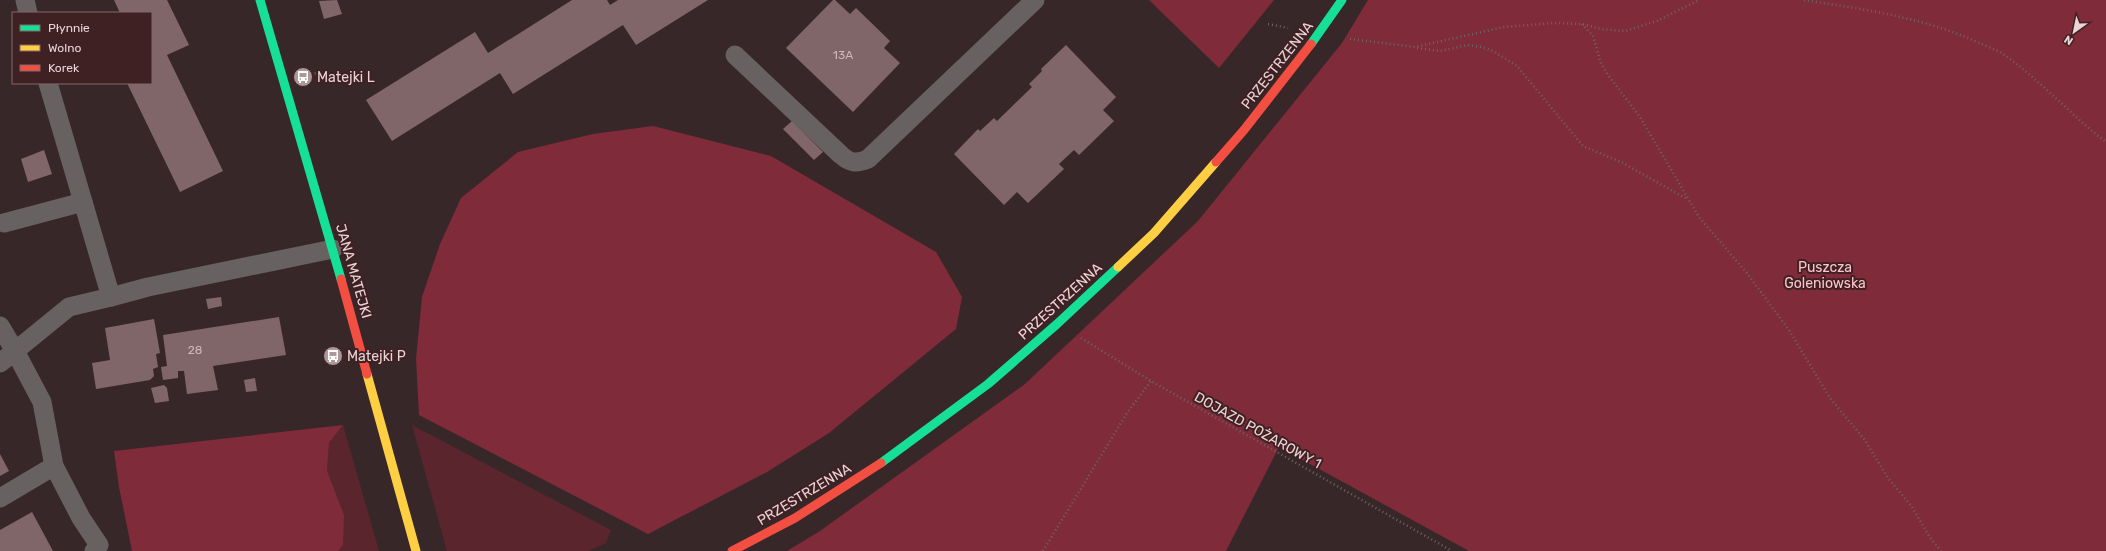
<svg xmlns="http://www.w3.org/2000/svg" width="2106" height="551" font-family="Rubik,sans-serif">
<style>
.green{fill:#5b252d}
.forest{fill:#802b39}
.building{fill:#816669}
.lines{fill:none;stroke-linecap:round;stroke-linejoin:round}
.path{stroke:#6e6565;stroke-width:2.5;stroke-dasharray:1 3;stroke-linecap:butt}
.lane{stroke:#686161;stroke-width:19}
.fast{stroke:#16e098;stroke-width:9}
.slow{stroke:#ffcf43;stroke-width:9}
.jam{stroke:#f24e42;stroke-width:9}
.labels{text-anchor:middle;stroke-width:4;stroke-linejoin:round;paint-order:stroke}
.number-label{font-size:12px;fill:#d0b8ba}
.street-label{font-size:14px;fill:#ead4d5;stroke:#3f2023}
.poi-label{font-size:14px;fill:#ead4d5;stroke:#3f2023;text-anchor:start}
.park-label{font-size:14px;fill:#fcc4c8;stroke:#3f2023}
</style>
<rect width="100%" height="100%" fill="#382729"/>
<g class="green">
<polygon points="343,425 379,551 338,551 343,545 327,471 329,443"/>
<polygon points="412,425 611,530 606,543 588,551 447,551"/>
</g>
<g class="forest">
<polygon points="1149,0 1274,0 1219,68"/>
<polygon points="1368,0 2106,0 2106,551 1469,551 1279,447 1226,551 787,551 820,531 1025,384 1198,221 1342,43"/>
<polygon points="653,126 771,156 936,252 962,297 956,329 829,433 767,472 648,534 419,415 416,359 422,297 440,244 461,198 518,152 593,134"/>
<polygon points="343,425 329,443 327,471 344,515 343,545 338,551 132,551 119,487 114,451"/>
</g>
<g class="building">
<polygon points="114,0 167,0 189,45 167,55 223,171 180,192 127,83 151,83 151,13 120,13"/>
<polygon points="337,0 342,14 324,19 319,1"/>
<polygon points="572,0 607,0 610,5 618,0 708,0 636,45 623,25 513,94 500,73 392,141 366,100 475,32 488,53"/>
<polygon points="833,0 835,0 850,14 856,8 890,41 884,48 900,63 853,112 786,48"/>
<polygon points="1066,45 1116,97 1103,110 1114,121 1079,155 1074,150 1059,164 1064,169 1028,203 1017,192 1004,205 954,154 978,129 980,131 994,118 997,121 1032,87 1029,84 1042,71 1041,69"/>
<polygon points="792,121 823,152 814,160 783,129"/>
<polygon points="44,150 52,174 28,182 21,159"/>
<polygon points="221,297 222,306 208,309 206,299"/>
<polygon points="279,317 286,355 213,366 218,390 187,394 184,371 178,371 178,378 163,380 161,367 167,366 163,335"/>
<polygon points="154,319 160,353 156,354 158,367 153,369 154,376 150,380 96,389 92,363 110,360 105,328"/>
<polygon points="255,378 257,391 246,392 244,380"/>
<polygon points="164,385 167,388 169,401 155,403 151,388"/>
<polygon points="0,454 9,471 0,476"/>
<polygon points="32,512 53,551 0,551 0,530"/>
</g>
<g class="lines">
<g class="path">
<path d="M1804,0C1862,9 1921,17 1975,41C1983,45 1992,48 2000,52C2039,78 2069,114 2106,142"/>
<polyline points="1268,24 1288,28"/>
<polyline points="1582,24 1593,36 1601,63 1608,75 1640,117 1699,217 1746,272 1789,330 1830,398 1864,439 1888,478 1912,507 1929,536 1941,551"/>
<polyline points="1350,39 1415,47 1504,27 1554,23 1582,24 1601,29 1625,31 1657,21 1699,0"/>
<polyline points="1417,48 1440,51 1468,45 1481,47 1493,51 1517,66 1583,146 1623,163 1687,199"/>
<polyline points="311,75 321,71"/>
<polyline points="1081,338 1151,381 1452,551"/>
<polyline points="1043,551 1127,413 1151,381"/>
</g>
<g class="lane">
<polyline points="25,0 28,13"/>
<path d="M735,55L841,155C850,163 856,164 868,159L1035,0"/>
<polyline points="48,83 111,297 148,287 333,249"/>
<polyline points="4,223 83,202"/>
<polyline points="0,326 15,351 69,307 111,297"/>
<polyline points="0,363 15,351 42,402 54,466 81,518 99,545 94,551"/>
<polyline points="0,498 54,466"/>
</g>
<g class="fast">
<polyline points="260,0 341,279"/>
<polyline points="1311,44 1342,0"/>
<polyline points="881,463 988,384 1057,324 1118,267"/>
</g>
<g class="slow">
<polyline points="1118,267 1154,233 1216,162"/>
<polyline points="367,374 416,551"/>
</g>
<g class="jam">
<polyline points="1216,162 1244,130 1311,44"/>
<polyline points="341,279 367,374"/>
<polyline points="732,551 795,518 881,463"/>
</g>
</g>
<defs>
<symbol id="bus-disc" viewBox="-11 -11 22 22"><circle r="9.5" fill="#ac9799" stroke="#3f2023"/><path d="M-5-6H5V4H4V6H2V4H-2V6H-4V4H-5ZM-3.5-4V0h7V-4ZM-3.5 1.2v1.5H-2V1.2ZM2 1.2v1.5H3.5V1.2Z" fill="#fff"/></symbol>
</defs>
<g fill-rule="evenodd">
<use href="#bus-disc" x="292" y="66" width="22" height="22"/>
<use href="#bus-disc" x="322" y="345" width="22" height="22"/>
</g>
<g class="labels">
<g class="number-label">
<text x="843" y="59">13A</text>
<text x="195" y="354">28</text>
</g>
<g class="street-label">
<text transform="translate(1277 65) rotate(-52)" y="5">PRZESTRZENNA</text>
<text transform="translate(354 271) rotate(74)" y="5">JANA MATEJKI</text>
<text transform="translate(1060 301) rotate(-42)" y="5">PRZESTRZENNA</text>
<text transform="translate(1258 430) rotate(29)" y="5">DOJAZD POŻAROWY 1</text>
<text transform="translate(804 494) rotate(-31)" y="5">PRZESTRZENNA</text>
</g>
<g class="poi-label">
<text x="317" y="82">Matejki L</text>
<text x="347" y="361">Matejki P</text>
</g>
<g class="park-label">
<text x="1825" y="272">Puszcza<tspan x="1825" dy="16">Goleniowska</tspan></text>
</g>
</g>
<rect x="12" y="12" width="140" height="72" fill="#3f2023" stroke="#83686a"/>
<rect x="20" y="25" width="20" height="6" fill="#16e098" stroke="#83686a"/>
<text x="48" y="32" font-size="12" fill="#ead4d5">Płynnie</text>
<rect x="20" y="45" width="20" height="6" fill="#ffcf43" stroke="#83686a"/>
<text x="48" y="52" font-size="12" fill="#ead4d5">Wolno</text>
<rect x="20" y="65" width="20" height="6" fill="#f24e42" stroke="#83686a"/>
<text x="48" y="72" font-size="12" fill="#ead4d5">Korek</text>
<g transform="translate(2074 32) rotate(213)" stroke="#3f2023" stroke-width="3" paint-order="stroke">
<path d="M0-3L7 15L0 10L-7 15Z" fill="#ead4d5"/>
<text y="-6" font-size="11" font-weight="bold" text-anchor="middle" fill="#ead4d5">N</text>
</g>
</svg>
